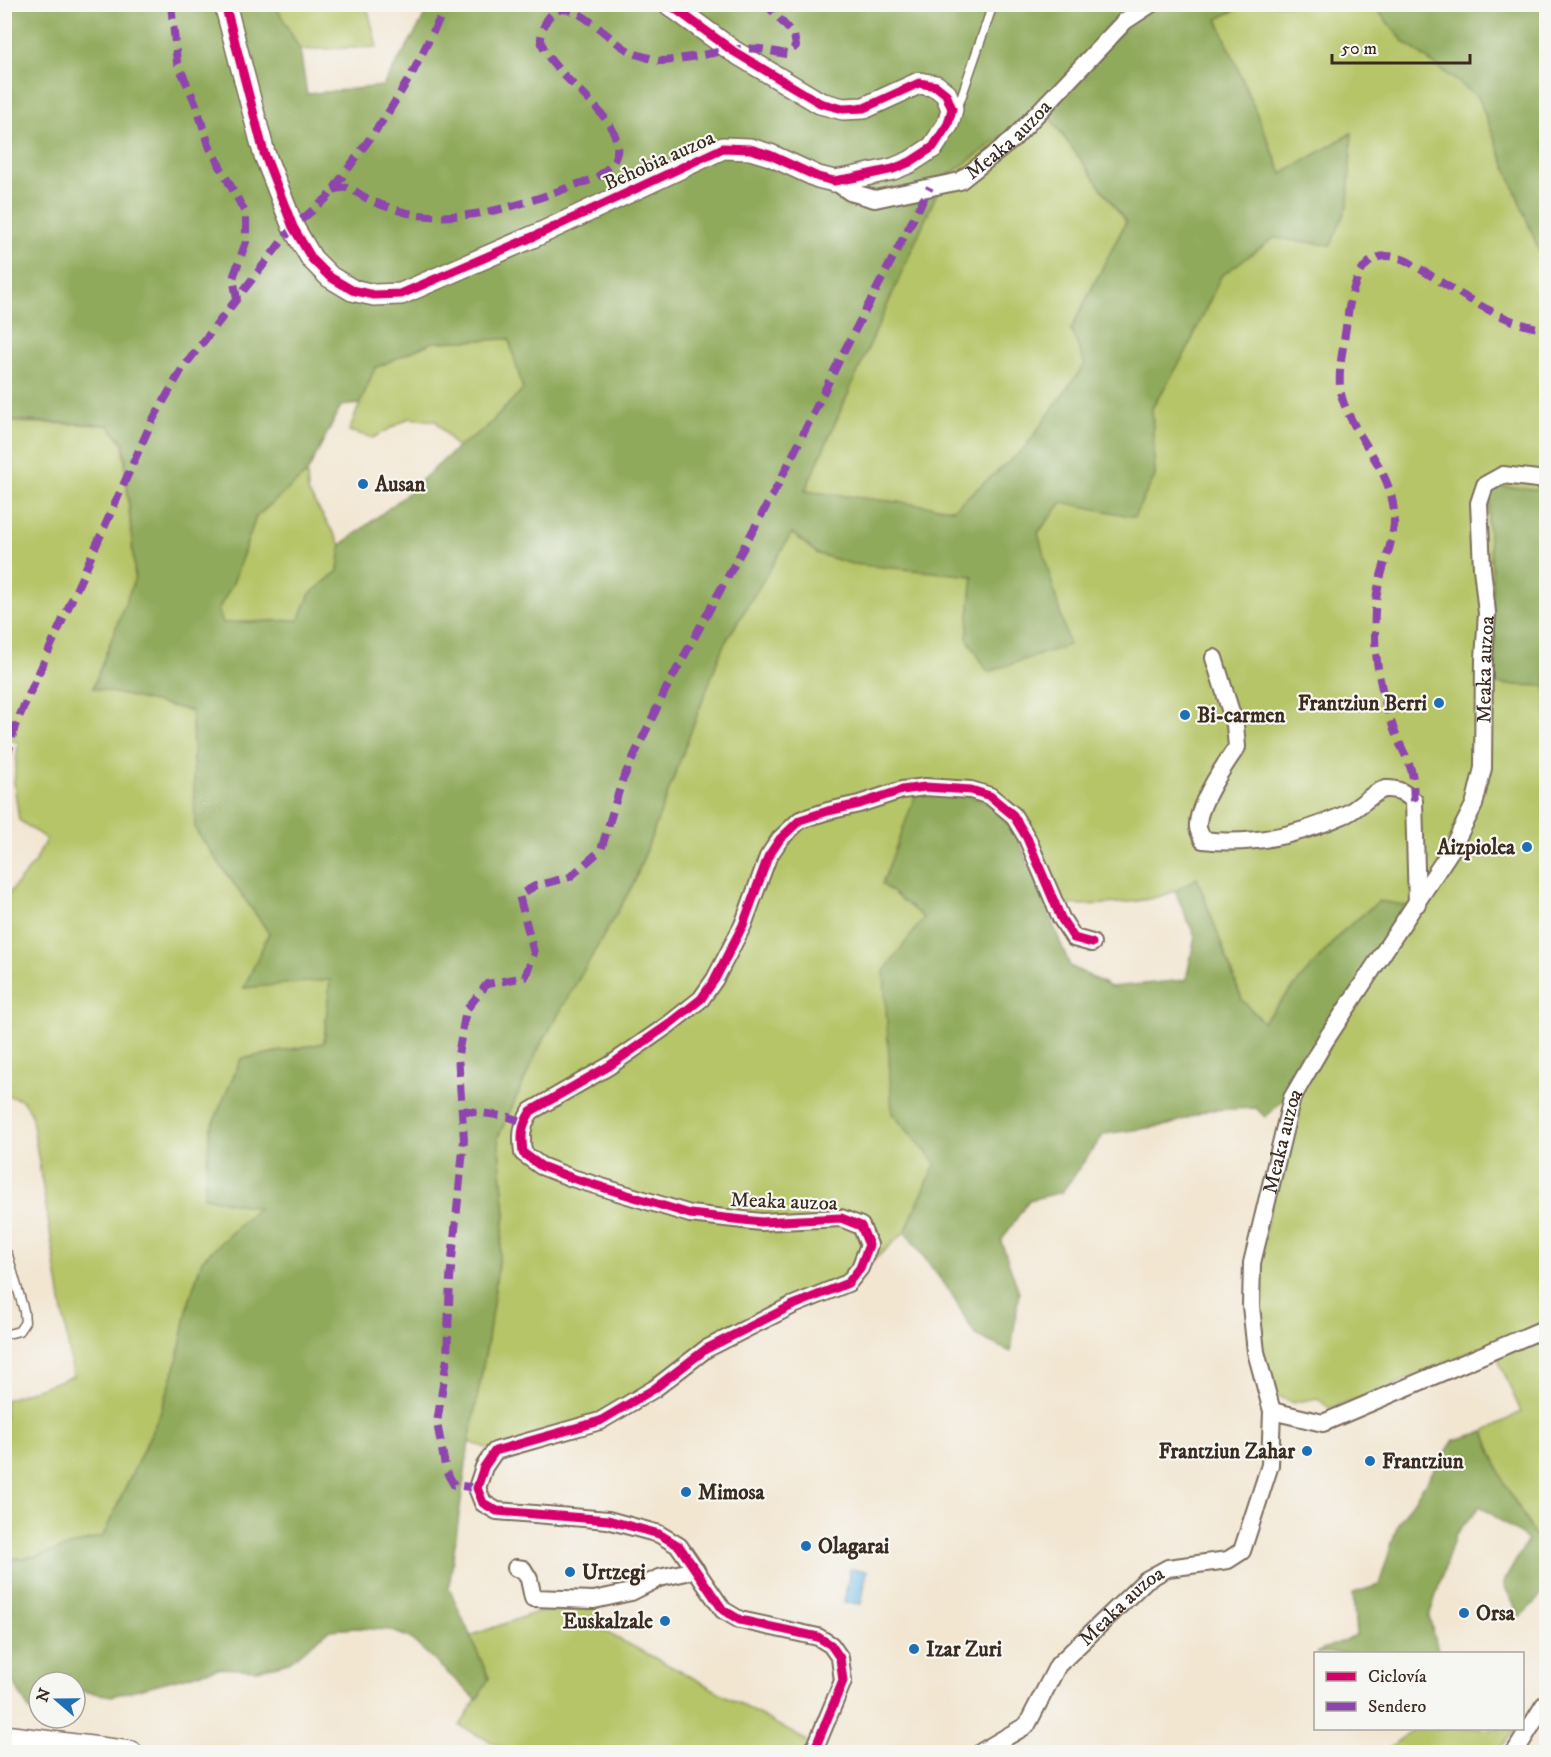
<svg xmlns="http://www.w3.org/2000/svg" width="1551" height="1757" font-family="'IM FELL DW Pica',serif">
<style>
.green{fill:#b6c568;stroke:#787843;stroke-width:1.5}
.forest{fill:#90aa5c;stroke:#666a3d;stroke-width:1.5;fill-rule:evenodd}
.water{fill:#72beeb;stroke:#567484;stroke-width:1.5}
.lines{fill:none;stroke-linecap:round;stroke-linejoin:round}
.service-casing{stroke:#7b6c5d;stroke-width:11}
.minor-casing{stroke:#7b6c5d;stroke-width:20}
.tertiary-casing{stroke:#7b6c5d;stroke-width:24}
.service{stroke:#fff;stroke-width:8}
.minor{stroke:#fff;stroke-width:16}
.tertiary{stroke:#fff;stroke-width:21}
.quiet{stroke:#8e44ad;stroke-width:8;stroke-dasharray:15 8;stroke-linecap:butt}
.cycleway-casing{stroke:#f6f6f2;stroke-width:13}
.cycleway{stroke:#d6006c;stroke-width:9}
.poi-dot{fill:#1f6fb2;stroke:#f6f6f2;stroke-width:2}
.labels{text-anchor:middle;stroke-width:4.5;stroke-linejoin:round;paint-order:stroke}
.street-label{font-size:21px;fill:#3b2a1e;stroke:#f6f6f2}
.poi-label{font-size:21px;font-weight:bold;fill:#3b2a1e;stroke:#f6f6f2;text-anchor:start}
</style>
<rect width="100%" height="100%" fill="#f6f6f2"/>
<filter id="ink" filterUnits="userSpaceOnUse"><feTurbulence type="fractalNoise" baseFrequency=".0167" numOctaves="2"/><feDisplacementMap in="SourceGraphic" scale="12" xChannelSelector="R" yChannelSelector="G"/><feConvolveMatrix kernelMatrix="1 2 1 2 8 2 1 2 1" color-interpolation-filters="sRGB"/></filter>
<filter id="wash" filterUnits="userSpaceOnUse"><feTurbulence type="fractalNoise" baseFrequency=".008" numOctaves="4" result="noise"/><feDisplacementMap in="SourceGraphic" scale="24" xChannelSelector="R" yChannelSelector="G"/><feGaussianBlur stdDeviation="1.35" result="paint"/><feColorMatrix in="noise" values="0 0 0 0 0 0 0 0 0 0 0 0 0 0 0 0 0 1.4 0 .05"/><feComposite in="paint" operator="in"/></filter>
<g filter="url(#wash)">
<rect width="100%" height="100%" fill="#f2e6d1"/>
<g class="green">
<polygon points="240,5 367,5 377,47 300,50 277,8"/>
<path d="M1245,5H1373L1404,42L1478,97L1546,268V492L1488,522L1492,570L1495,684L1546,686V1529L1537,1539L1503,1481L1484,1432L1521,1412L1491,1343L1369,1396L1329,1408L1317,1398L1293,1403L1278,1396L1261,1351L1255,1305L1258,1261L1294,1102L1418,908L1379,901L1343,931L1263,1022L1242,1000L1197,878C1191,882 1184,887 1177,890C1148,904 1092,906 1060,904L1022,816L924,918L892,1113L936,1163L905,1232L848,1283L706,1349L600,1421L495,1451L469,1442L488,1339L505,1215L498,1137L540,1046L634,883L723,646L791,533L818,554L973,576L967,638L1038,533L1062,502L1155,476L1152,408L1186,352L1221,276L1274,238L1331,245L1351,133L1282,175L1217,19Z"/>
<polygon points="1043,108 1126,222 1071,329 1085,364 1024,449 953,509 805,491 943,179"/>
<polygon points="509,339 523,389 487,427 457,448 436,421 409,418 373,438 349,431 374,368 433,342"/>
<polygon points="5,422 108,425 123,443 135,578 93,687 192,711 195,829 269,933 244,988 330,979 324,1043 241,1059 211,1130 204,1197 259,1208 202,1260 188,1306 177,1362 161,1412 103,1536 34,1557 5,1559 5,1400 73,1376 31,1113 22,1100 5,1095 5,898 35,862 46,839 19,820 14,783 18,742 5,739"/>
<polygon points="307,473 308,492 341,545 338,571 310,594 299,620 223,623 218,610 233,583 256,517"/>
<polygon points="602,1604 591,1621 613,1636 697,1680 816,1746 810,1752 511,1752 460,1726 489,1678 470,1636 537,1612 588,1608"/>
<polygon points="1414,1729 1414,1728 1516,1729 1497,1752 1383,1752"/>
</g>
<g class="forest">
<path d="M240,4L277,8L300,50L307,94L383,86L421,23L429,5H1245L1217,19L1282,174L1352,133L1348,204L1331,245L1274,238L1221,276L1186,352L1152,408L1155,476L1134,517L1062,502L1038,533L1069,645L988,672L967,638L973,576L852,564L818,554L792,533L723,646L634,883L540,1046L498,1137L505,1215L488,1339L469,1442L449,1588L489,1678L477,1700L410,1638L390,1630L357,1628L330,1630L289,1662L257,1670L219,1668L112,1696L75,1690V1682H39V1710L30,1711L12,1680H5V1559L34,1557L103,1536L161,1412L177,1362L188,1306L202,1260L258,1208L204,1197L210,1130L241,1059L324,1043L330,980L244,988L269,933L195,829L192,711L93,688L135,578L124,443L108,425L5,420V5ZM1043,108L1126,222L1071,329L1085,364L1024,449L953,509L805,491L943,179ZM509,339L523,389L487,427L457,448L402,498L341,545L338,571L310,594L299,620L223,623L218,610L233,583L256,517L307,473L341,406L360,404L375,368L433,342Z"/>
<polygon points="1373,5 1546,5 1546,268 1478,97 1404,42"/>
<polygon points="1492,486 1546,490 1546,686 1494,684 1492,570 1488,522"/>
<polygon points="916,794 963,794 991,804 1013,826 1070,966 1111,987 1186,980 1195,937 1175,891 1197,878 1242,1000 1263,1022 1343,931 1379,901 1405,905 1288,1096 1265,1117 1256,1108 1208,1110 1169,1125 1104,1134 1062,1192 1029,1200 1001,1241 1019,1292 1011,1352 975,1335 951,1293 905,1232 936,1163 892,1113 884,971 924,918 882,884"/>
<polygon points="1484,1432 1503,1481 1537,1539 1546,1529 1546,1591 1520,1617 1503,1583 1528,1540 1480,1506 1455,1535 1429,1617 1439,1653 1316,1653 1356,1635 1353,1593 1379,1585 1398,1524 1454,1440"/>
</g>
<polygon class="water" points="850,1569 867,1571 861,1604 844,1602"/>
</g>
<g filter="url(#ink)">
<g class="lines">
<defs>
<g id="service">
<polyline points="954,107 960,101 993,4"/>
<polyline points="4,1251 8,1255 24,1311 25,1322 19,1331 4,1335"/>
</g>
<g id="minor">
<path id="s1" d="M834,181L850,192L875,199L960,181L1012,140L1125,21L1151,4"/>
<path d="M1214,658L1235,725L1237,747C1225,764 1196,807 1198,827C1198,831 1202,837 1203,840C1252,846 1302,834 1346,814C1358,809 1374,791 1385,789C1398,788 1405,793 1414,801L1417,904"/>
<path id="s2" d="M1272,1411L1256,1352L1251,1306L1252,1263L1292,1098L1325,1041L1451,850L1474,805L1483,768L1484,659L1487,613L1482,568L1479,503L1485,485L1503,475L1546,480"/>
<polyline points="516,1568 523,1569 529,1579 533,1598 594,1600 631,1592 659,1578 696,1570"/>
<path d="M810,1752L816,1746L843,1681L840,1658L831,1645L818,1637L740,1620L723,1610L679,1546L659,1534L608,1520L497,1511L483,1503L477,1488L484,1467L495,1451L600,1421L654,1389L706,1349L791,1306L848,1283L860,1268L869,1245L861,1226L841,1218L761,1222L690,1214L572,1178L541,1166L523,1153C521,1136 521,1126 531,1111L609,1066L668,1025L701,999L715,979L743,925L768,857L780,839L800,820L828,811L859,804L902,790L925,787L971,790L990,796L1013,815L1027,838L1061,918L1074,938L1092,943"/>
<path id="s3" d="M981,1752L1027,1725L1058,1665L1146,1580L1168,1568L1228,1560L1242,1551L1270,1465L1272,1411L1323,1423L1546,1328"/>
<polyline points="1515,1752 1544,1705 1546,1705"/>
</g>
<g id="tertiary">
<polyline points="225,4 264,153 293,227 312,259 330,277 352,290 374,295 401,294 537,235 723,148 750,149 770,155 818,177 834,181 852,178 893,169 910,162 933,147 948,124 952,109 946,94 936,86 919,83 864,108 843,109 820,103 733,51 669,4"/>
<polyline points="4,1736 131,1752"/>
</g>
</defs>
<use href="#service" class="service-casing"/>
<use href="#minor" class="minor-casing"/>
<use href="#tertiary" class="tertiary-casing"/>
<use href="#service" class="service"/>
<use href="#minor" class="minor"/>
<use href="#tertiary" class="tertiary"/>
<g class="quiet">
<polyline points="171,4 177,62 195,102 210,148 246,214 246,242 233,278 237,299"/>
<path d="M333,190C352,183 354,193 370,200C383,206 398,211 413,214C465,223 523,205 572,186C580,183 590,181 597,177C664,134 545,80 541,39C541,36 542,33 543,30C545,21 550,13 559,10C582,3 614,49 639,55C646,57 654,60 661,61C668,61 677,59 684,58C708,55 736,46 760,49C769,50 778,53 787,54L796,46L794,35L766,4"/>
<path d="M1414,801C1413,792 1414,782 1412,773C1408,757 1398,743 1393,727C1383,697 1375,665 1375,633C1374,619 1375,602 1378,588C1383,563 1396,538 1394,512C1391,470 1357,440 1343,401C1336,381 1342,355 1345,334C1350,299 1356,238 1407,261C1445,283 1502,326 1546,329"/>
<polyline points="4,806 6,762 15,726 152,421 182,369 293,227 327,198 386,116 413,72 447,4"/>
<polyline points="462,1110 509,1117 523,1122"/>
<polyline points="477,1488 454,1485 446,1471 437,1423 447,1359 450,1279 464,1140 458,1055 466,1010 487,984 525,977 534,953 519,895 535,886 570,877 601,850 622,781 666,689 778,485 839,361 930,187"/>
</g>
<defs>
<g id="cycleway">
<polyline points="225,4 264,153 293,227 312,259 330,277 352,290 374,295 401,294 537,235 723,148 750,149 770,155 818,177 834,181 852,178 893,169 910,162 933,147 948,124 952,109 946,94 936,86 919,83 864,108 843,109 820,103 733,51 669,4"/>
<path d="M810,1752L816,1746L843,1681L840,1658L831,1645L818,1637L740,1620L723,1610L679,1546L659,1534L608,1520L497,1511L483,1503L477,1488L484,1467L495,1451L600,1421L654,1389L706,1349L791,1306L848,1283L860,1268L869,1245L861,1226L841,1218L761,1222L690,1214L572,1178L541,1166L523,1153C521,1136 521,1126 531,1111L609,1066L668,1025L701,999L715,979L743,925L768,857L780,839L800,820L828,811L859,804L902,790L925,787L971,790L990,796L1013,815L1027,838L1061,918L1074,938L1092,943"/>
</g>
</defs>
<use href="#cycleway" class="cycleway-casing"/>
<use href="#cycleway" class="cycleway"/>
</g>
</g>
<g class="poi-dot">
<circle cx="363" cy="484" r="6"/>
<circle cx="1439" cy="703" r="6"/>
<circle cx="1185" cy="715" r="6"/>
<circle cx="1527" cy="847" r="6"/>
<circle cx="1307" cy="1451" r="6"/>
<circle cx="1370" cy="1461" r="6"/>
<circle cx="686" cy="1492" r="6"/>
<circle cx="806" cy="1546" r="6"/>
<circle cx="570" cy="1572" r="6"/>
<circle cx="1464" cy="1613" r="6"/>
<circle cx="665" cy="1621" r="6"/>
<circle cx="914" cy="1649" r="6"/>
</g>
<g class="labels">
<g class="street-label">
<text dy="7" stroke="none"><textPath href="#s1" startOffset="196">Meaka auzoa</textPath></text>
<text transform="translate(659 160) rotate(-24)" y="7">Behobia auzoa</text>
<text dy="7" stroke="none"><textPath href="#s2" startOffset="802">Meaka auzoa</textPath></text>
<text dy="7" stroke="none"><textPath href="#s2" startOffset="276">Meaka auzoa</textPath></text>
<text transform="translate(784 1201) rotate(2)" y="7">Meaka auzoa</text>
<text dy="7" stroke="none"><textPath href="#s3" startOffset="208">Meaka auzoa</textPath></text>
</g>
<g class="poi-label">
<text x="375" y="491">Ausan</text>
<text x="1427" y="710" text-anchor="end">Frantziun Berri</text>
<text x="1197" y="722">Bi-carmen</text>
<text x="1515" y="854" text-anchor="end">Aizpiolea</text>
<text x="1295" y="1458" text-anchor="end">Frantziun Zahar</text>
<text x="1382" y="1468">Frantziun</text>
<text x="698" y="1499">Mimosa</text>
<text x="818" y="1553">Olagarai</text>
<text x="582" y="1579">Urtzegi</text>
<text x="1476" y="1620">Orsa</text>
<text x="653" y="1628" text-anchor="end">Euskalzale</text>
<text x="926" y="1656">Izar Zuri</text>
</g>
</g>
<rect width="1551" height="1757" fill="none" stroke="#f6f6f2" stroke-width="24"/>
<rect x="1314" y="1652" width="210" height="78" fill="#f6f6f2" stroke="#aba49d" stroke-width="1.5"/>
<rect x="1326" y="1672" width="30" height="9" fill="#d6006c" stroke="#aba49d" stroke-width="1.5"/>
<text x="1368" y="1682" font-size="18" fill="#3b2a1e">Ciclovía</text>
<rect x="1326" y="1702" width="30" height="9" fill="#8e44ad" stroke="#aba49d" stroke-width="1.5"/>
<text x="1368" y="1712" font-size="18" fill="#3b2a1e">Sendero</text>
<g transform="translate(57 1700) rotate(290)"><circle r="28" fill="#f6f6f2" stroke="#aba49d" stroke-width="1.5"/>
<path d="M0-4.5L10 22L0 15L-10 22Z" fill="#1f6fb2"/>
<text y="-9" font-size="16" font-weight="bold" text-anchor="middle" fill="#3b2a1e">N</text>
</g>
<path d="M1332 54v9h138v-9" fill="none" stroke="#3b2a1e" stroke-width="3"/>
<text x="1341" y="54" font-size="18" fill="#3b2a1e" stroke="#f6f6f2" stroke-width="4.5" paint-order="stroke">50 m</text>
</svg>
